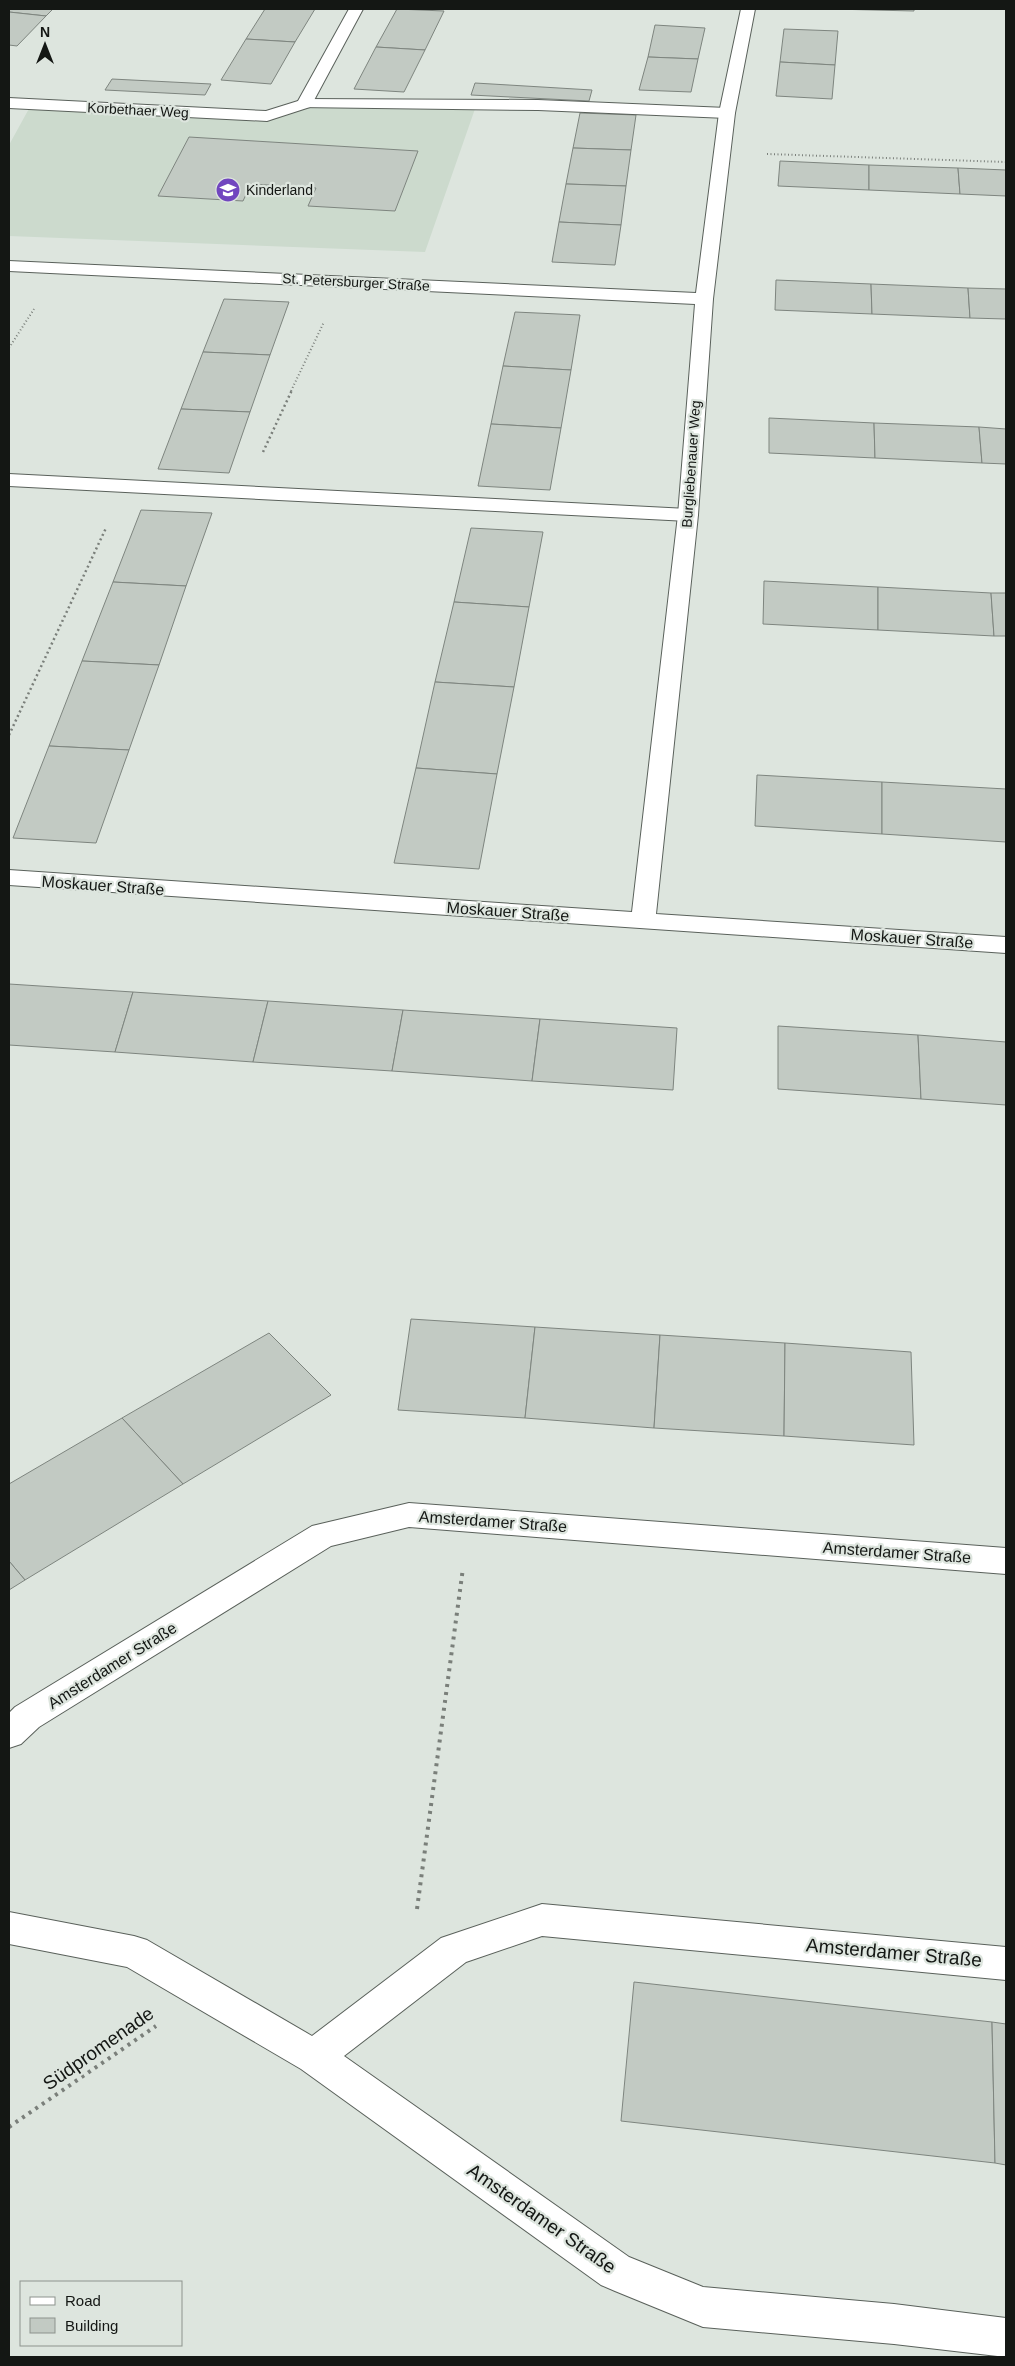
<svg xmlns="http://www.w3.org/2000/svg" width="1015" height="2366" font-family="Arial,sans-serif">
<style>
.built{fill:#ccdacd}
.building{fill:#c2cac3;stroke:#7e857f}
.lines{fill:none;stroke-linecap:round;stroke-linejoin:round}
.service-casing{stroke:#5a615b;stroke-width:2}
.minor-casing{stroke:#5a615b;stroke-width:2}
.path-far2{stroke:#7a7f7a;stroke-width:2;stroke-dasharray:1 2.5;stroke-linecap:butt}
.path-far1{stroke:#7a7f7a;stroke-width:2.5;stroke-dasharray:2 3;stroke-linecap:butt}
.path{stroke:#7a7f7a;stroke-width:4;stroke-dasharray:3 5;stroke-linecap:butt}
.service{fill:#fff;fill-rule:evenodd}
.minor{fill:#fff;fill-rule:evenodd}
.labels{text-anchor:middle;stroke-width:4.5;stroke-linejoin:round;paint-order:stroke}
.far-street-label{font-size:14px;fill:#141714;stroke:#dde5de}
.far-poi-label{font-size:14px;fill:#141714;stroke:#dde5de;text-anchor:start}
.street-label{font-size:16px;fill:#141714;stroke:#dde5de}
.near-street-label{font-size:19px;fill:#141714;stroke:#dde5de}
</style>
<rect width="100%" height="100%" fill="#dde5de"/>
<polygon class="built" points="305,104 476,106 425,252 9,236 9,145 31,105 267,117"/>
<g class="building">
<polygon points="9,9 53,9 46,16 9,12"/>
<polygon points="265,9 315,9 295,42 246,39"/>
<polygon points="397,9 444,11 425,50 376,47"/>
<polygon points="832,9 914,9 914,11"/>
<polygon points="9,12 46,16 17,46 9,45"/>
<polygon points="655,25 705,28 698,59 648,57"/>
<polygon points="784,29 838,31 835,65 780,62"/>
<polygon points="246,39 295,42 271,84 221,80"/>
<polygon points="376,47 425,50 404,92 354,89"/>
<polygon points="648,57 698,59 691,92 639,90"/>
<polygon points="780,62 835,65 832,99 776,96"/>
<polygon points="112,79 211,84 205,95 105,90"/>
<polygon points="475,83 592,90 589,101 471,95"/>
<polygon points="580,113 636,115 631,150 573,148"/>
<polygon points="189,137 418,151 395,211 308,206 316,188 251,184 243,201 158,196"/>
<polygon points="573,148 631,150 626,186 566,184"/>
<polygon points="780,161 869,165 869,190 778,186"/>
<polygon points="869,165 958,168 960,194 869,190"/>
<polygon points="958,168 1006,170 1006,196 960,194"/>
<polygon points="566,184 626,186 621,225 559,222"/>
<polygon points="559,222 621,225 615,265 552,262"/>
<polygon points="776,280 871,284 872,314 775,310"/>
<polygon points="871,284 968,288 970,318 872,314"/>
<polygon points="968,288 1006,289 1006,319 970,318"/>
<polygon points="224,299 289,302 270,355 203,352"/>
<polygon points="515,312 580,315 571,370 503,366"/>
<polygon points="203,352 270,355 250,412 181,409"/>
<polygon points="503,366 571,370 561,428 491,424"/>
<polygon points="181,409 250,412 229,473 158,469"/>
<polygon points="769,418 874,423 875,458 769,453"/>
<polygon points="874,423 979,427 982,463 875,458"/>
<polygon points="491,424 561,428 550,490 478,486"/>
<polygon points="979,427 1006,429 1006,464 982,463"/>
<polygon points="141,510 212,513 186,586 113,582"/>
<polygon points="471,528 543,532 529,607 454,602"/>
<polygon points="764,581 878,587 878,630 763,624"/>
<polygon points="113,582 186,586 159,665 82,661"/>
<polygon points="878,587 991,593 994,636 878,630"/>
<polygon points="991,593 1006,593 1006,636 994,636"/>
<polygon points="454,602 529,607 514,687 435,682"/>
<polygon points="82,661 159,665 129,750 49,746"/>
<polygon points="435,682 514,687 497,774 416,768"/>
<polygon points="49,746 129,750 96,843 13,838"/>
<polygon points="416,768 497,774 479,869 394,863"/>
<polygon points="757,775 882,782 882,834 755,826"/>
<polygon points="882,782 1006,789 1006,842 882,834"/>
<polygon points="9,984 133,992 115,1052 9,1045"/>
<polygon points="133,992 268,1001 253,1062 115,1052"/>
<polygon points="268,1001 403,1010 392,1071 253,1062"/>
<polygon points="403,1010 540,1019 532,1081 392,1071"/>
<polygon points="540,1019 677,1028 673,1090 532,1081"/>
<polygon points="778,1026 918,1035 921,1099 778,1089"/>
<polygon points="918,1035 1006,1042 1006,1105 921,1099"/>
<polygon points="411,1319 535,1327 525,1418 398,1410"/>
<polygon points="535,1327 660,1335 654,1428 525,1418"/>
<polygon points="269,1333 331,1395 183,1484 122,1418"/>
<polygon points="660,1335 785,1343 784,1436 654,1428"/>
<polygon points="785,1343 911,1352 914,1445 784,1436"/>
<polygon points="122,1418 183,1484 25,1580 9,1561 9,1484"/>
<polygon points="9,1561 25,1580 9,1590"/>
<polygon points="634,1982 992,2022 995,2163 621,2121"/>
<polygon points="992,2022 1006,2024 1006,2165 995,2163"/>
</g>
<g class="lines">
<defs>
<g id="service">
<polygon points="304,99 538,100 727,108 733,110 735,113 733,116 727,118 538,110 298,107 296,104 298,101"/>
<polygon points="9,474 688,509 695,511 698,515 695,519 688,521 9,486"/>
</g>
<g id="minor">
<polygon points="349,9 363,9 312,104 310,107 273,119 267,121 9,108 9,98 266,111 298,101"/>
<polygon points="741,9 755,9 735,113 713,299 698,515 656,914 1006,937 1006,953 9,885 9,870 632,912 678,515 695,304 9,271 9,261 696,293 719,113"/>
<polygon points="409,1503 1006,1548 1006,1574 409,1527 331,1546 39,1727 21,1744 9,1748 9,1713 15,1707 312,1526"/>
<polygon points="542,1904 1006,1947 1006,1980 542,1936 466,1962 344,2056 629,2257 703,2287 894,2304 1006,2318 1006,2357 894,2344 703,2327 615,2291 601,2285 301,2069 127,1967 9,1944 9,1912 134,1936 147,1940 312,2036 441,1938"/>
</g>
</defs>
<use href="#service" class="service-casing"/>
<use href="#minor" class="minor-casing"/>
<g class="path-far2">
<polyline points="767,154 1006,162"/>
<polyline points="9,348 34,309"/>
<polyline points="291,391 324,322"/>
</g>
<g class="path-far1">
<polyline points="263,452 292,390"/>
<polyline points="9,735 106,528"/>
</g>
<g class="path">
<polyline points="417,1909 463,1568"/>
<polyline points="9,2127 156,2026"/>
</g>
<use href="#service" class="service"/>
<use href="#minor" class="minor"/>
</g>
<defs>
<symbol id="school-disc" viewBox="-11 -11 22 22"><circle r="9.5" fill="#7146bf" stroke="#dde5de"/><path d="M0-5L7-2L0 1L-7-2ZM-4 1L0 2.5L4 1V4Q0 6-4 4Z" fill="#fff"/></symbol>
</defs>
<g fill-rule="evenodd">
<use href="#school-disc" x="214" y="176" width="28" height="28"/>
</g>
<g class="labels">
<g class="far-street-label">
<text transform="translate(138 110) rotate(3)" y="5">Korbethaer Weg</text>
<text transform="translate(356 282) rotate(3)" y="5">St. Petersburger Straße</text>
<text transform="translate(691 464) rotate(-86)" y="5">Burgliebenauer Weg</text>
</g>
<g class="far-poi-label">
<text x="246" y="195">Kinderland</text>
</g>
<g class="street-label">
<text transform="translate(103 885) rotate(4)" y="6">Moskauer Straße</text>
<text transform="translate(508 911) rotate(4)" y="6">Moskauer Straße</text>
<text transform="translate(912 938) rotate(4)" y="6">Moskauer Straße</text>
<text transform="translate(493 1521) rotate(4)" y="6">Amsterdamer Straße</text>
<text transform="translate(897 1552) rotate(4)" y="6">Amsterdamer Straße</text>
<text transform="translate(112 1665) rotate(-32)" y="6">Amsterdamer Straße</text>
</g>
<g class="near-street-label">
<text transform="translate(894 1952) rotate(5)" y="7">Amsterdamer Straße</text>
<text transform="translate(98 2048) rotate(-35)" y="7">Südpromenade</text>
<text transform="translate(542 2218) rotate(35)" y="7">Amsterdamer Straße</text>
</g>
</g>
<rect width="1015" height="2366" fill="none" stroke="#141714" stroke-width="20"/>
<rect x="20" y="2281" width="162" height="65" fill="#dde5de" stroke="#8d938d"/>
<rect x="30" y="2297" width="25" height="8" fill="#ffffff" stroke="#8d938d"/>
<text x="65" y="2306" font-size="15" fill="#141714">Road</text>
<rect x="30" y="2318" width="25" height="15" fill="#c2cac3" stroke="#8d938d"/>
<text x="65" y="2331" font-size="15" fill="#141714">Building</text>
<g transform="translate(45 45)" stroke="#dde5de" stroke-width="4" paint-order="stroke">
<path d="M0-4L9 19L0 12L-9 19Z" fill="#141714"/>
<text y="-8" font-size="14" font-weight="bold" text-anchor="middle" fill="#141714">N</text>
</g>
</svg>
